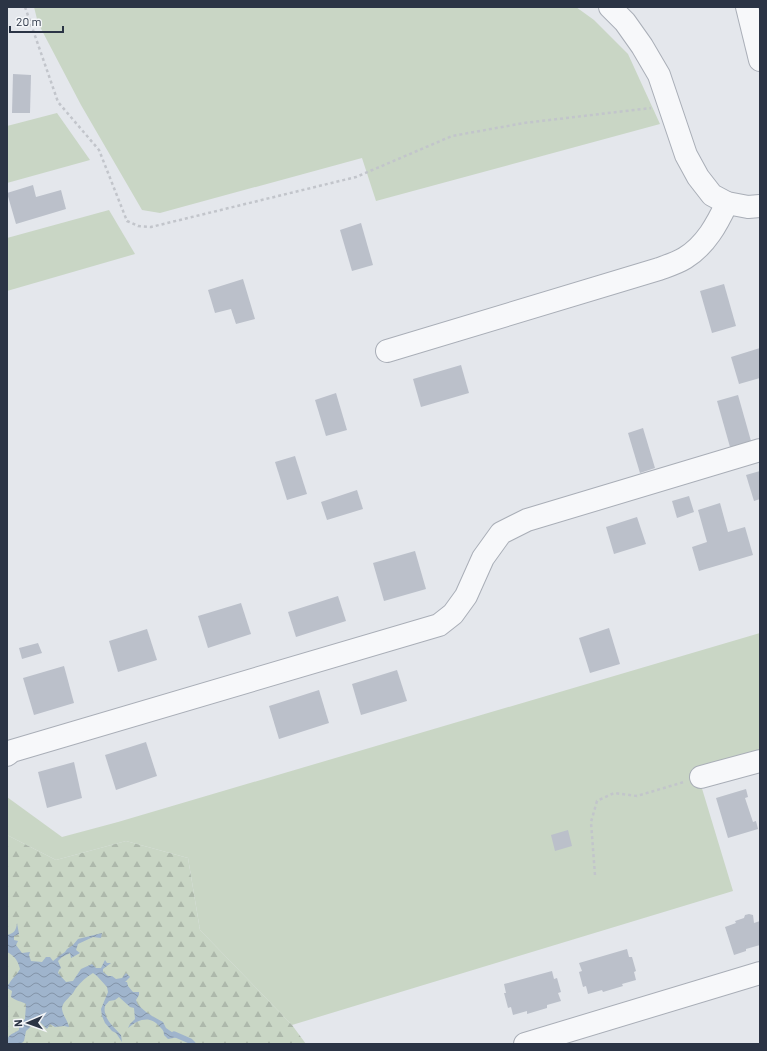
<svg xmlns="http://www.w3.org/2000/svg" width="767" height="1051" font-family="Barlow,sans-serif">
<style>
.green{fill:#c9d6c5}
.forest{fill:url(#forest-firs)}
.water{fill:url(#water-waves)}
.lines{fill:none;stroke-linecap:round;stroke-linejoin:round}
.stream{stroke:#9fb4cc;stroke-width:5.5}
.building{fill:#bbc0ca}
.minor-casing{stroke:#a9aeb7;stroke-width:24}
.path{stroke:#c2c5cb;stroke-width:2.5;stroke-dasharray:3 3;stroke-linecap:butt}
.minor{stroke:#f7f8fa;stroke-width:22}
</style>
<defs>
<pattern id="forest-firs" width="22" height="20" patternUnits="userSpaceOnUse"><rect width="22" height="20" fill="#c9d6c5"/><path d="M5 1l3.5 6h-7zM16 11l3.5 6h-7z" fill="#adb8ab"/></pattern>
<pattern id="water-waves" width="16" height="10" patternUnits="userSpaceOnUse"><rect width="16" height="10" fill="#9fb4cc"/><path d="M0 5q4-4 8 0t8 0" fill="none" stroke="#8293a7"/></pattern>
</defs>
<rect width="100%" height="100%" fill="#e4e7ec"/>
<g class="green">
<polygon points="34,7 576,7 594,20 628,54 660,124 376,201 362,158 160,213 142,210 81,105 38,23"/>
<polygon points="57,113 90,160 7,183 7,126"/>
<polygon points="109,210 135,254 7,291 7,238"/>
<polygon points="760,633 760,752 697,772 733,891 292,1025 200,930 188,858 126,841 56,860 7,835 7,797 62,837 118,822"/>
</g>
<polygon class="forest" points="7,835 56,860 126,841 188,858 200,930 292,1025 306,1044 7,1044"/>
<path class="water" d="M17,923L19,934L14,936V940L18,941L16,945L22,953L30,952L29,955L31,961L42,962L46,957H50L53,961L59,956L65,952L67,949L73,945L78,939L102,933L101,938L93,937L78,944L76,950L80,953L71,958L70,953L62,957L58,961L61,968L59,970L58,973L66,982L73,981L81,969L92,964L96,968H101L105,960L107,963H111L103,969V972L108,976H112L116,979L122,978L126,973L130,977L125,982H127L128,986L133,992H139V995L136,1000L138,1005L146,1012L152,1016L163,1022L166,1028L179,1037L168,1039L164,1035C164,1031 163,1030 160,1027C150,1015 139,1019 128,1028L130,1024L135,1019L134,1008L130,1007L119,997L115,1000L109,1001C108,1003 106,1004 105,1006C102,1018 115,1028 121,1035L122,1042L116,1033L112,1031L105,1023L102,1016L101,1009L108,992L107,987L97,976L93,973C86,977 81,982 76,988C74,991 73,994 70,996C67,1000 62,1003 62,1009C63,1016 68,1021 69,1027L64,1026L55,1027L50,1024L47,1029L40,1022H36L26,1031L24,1041L21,1044H7C7,1034 11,1035 19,1030V1025L25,1019L26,1004C21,1001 16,1001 11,997L12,991L7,988V985L9,984C12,978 17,975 20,969C18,961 15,956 7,952V935C15,933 16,930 17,923Z"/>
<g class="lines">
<polyline class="stream" points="174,1034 190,1041 193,1044"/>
</g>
<g class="building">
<polygon points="13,74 31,75 30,113 12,113"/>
<polygon points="33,185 36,197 61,190 66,209 16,224 7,193"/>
<polygon points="361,223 373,265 352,271 340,230"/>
<polygon points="243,279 255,319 236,324 231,309 215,313 208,290"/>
<polygon points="724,284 736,326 712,333 700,291"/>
<polygon points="760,348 760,378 739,384 731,357"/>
<polygon points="461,365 469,393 421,407 413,379"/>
<polygon points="336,393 347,430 326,436 315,400"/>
<polygon points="738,395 751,441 730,447 717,401"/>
<polygon points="643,428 655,468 640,473 628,433"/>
<polygon points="295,456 307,494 287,500 275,462"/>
<polygon points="760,471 760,499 754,501 746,475"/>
<polygon points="357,490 363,509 327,520 321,502"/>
<polygon points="689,496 694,512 677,518 672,501"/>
<polygon points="720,503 728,532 745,527 753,555 699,571 692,547 707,542 698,510"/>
<polygon points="637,517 646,544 614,554 606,527"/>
<polygon points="415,551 426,589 384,601 373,563"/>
<polygon points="338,596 346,621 296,637 288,612"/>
<polygon points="241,603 251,634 208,648 198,616"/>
<polygon points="609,628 620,664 590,673 579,638"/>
<polygon points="147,629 157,660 118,672 109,641"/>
<polygon points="38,643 42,653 22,659 19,648"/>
<polygon points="64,666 74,703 34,715 23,678"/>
<polygon points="397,670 407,701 361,715 352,684"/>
<polygon points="319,690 329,723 279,739 269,706"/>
<polygon points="146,742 157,776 116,790 105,755"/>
<polygon points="74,762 82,798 47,808 38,772"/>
<polygon points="746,789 748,797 745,798 753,822 756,821 758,829 728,838 716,798"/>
<polygon points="568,830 572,846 555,851 551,835"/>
<polygon points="749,914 753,915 754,923 760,921 760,945 746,949 746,951 734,955 725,927 736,923 735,921 744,918 745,915"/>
<polygon points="627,949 629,957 632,957 636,971 634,972 636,980 622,984 623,986 603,992 602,990 588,994 586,986 583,987 579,972 582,971 579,963"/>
<polygon points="552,971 554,979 557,978 561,992 558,993 561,1001 547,1005 547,1008 527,1014 527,1011 513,1015 511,1007 508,1008 504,993 506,993 504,984"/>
</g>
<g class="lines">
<defs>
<g id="minor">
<polyline points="610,7 625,22 642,46 659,75 686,155 698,177 712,195 727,203 748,207 760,206"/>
<polyline points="747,7 760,60"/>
<path d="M387,351L659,269C667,266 677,263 685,258C706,245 717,224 727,203"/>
<polyline points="7,755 12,751 439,625 453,614 466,596 483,558 501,533 527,520 760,450"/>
<polyline points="701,777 760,761"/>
<polyline points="525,1044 760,973"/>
</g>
</defs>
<use href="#minor" class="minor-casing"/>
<g class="path">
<polyline points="25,7 58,102 99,150 127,221 138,226 151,227 356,177 452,136 524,123 651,108"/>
<polyline points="595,875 591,822 597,801 614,793 637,796 684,782"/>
</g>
<use href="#minor" class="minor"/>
</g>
<rect width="767" height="1051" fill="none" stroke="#2b3445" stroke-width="16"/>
<g transform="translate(28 1023) rotate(268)" stroke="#f4f6f9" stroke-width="3" paint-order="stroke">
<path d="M0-3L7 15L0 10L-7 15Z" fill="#2b3445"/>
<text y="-6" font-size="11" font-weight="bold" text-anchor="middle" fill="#2b3445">N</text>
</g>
<path d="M10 26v6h53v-6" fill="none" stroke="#2b3445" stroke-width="2"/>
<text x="16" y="26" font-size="12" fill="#2b3445" stroke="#f4f6f9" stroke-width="3" paint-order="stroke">20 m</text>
</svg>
